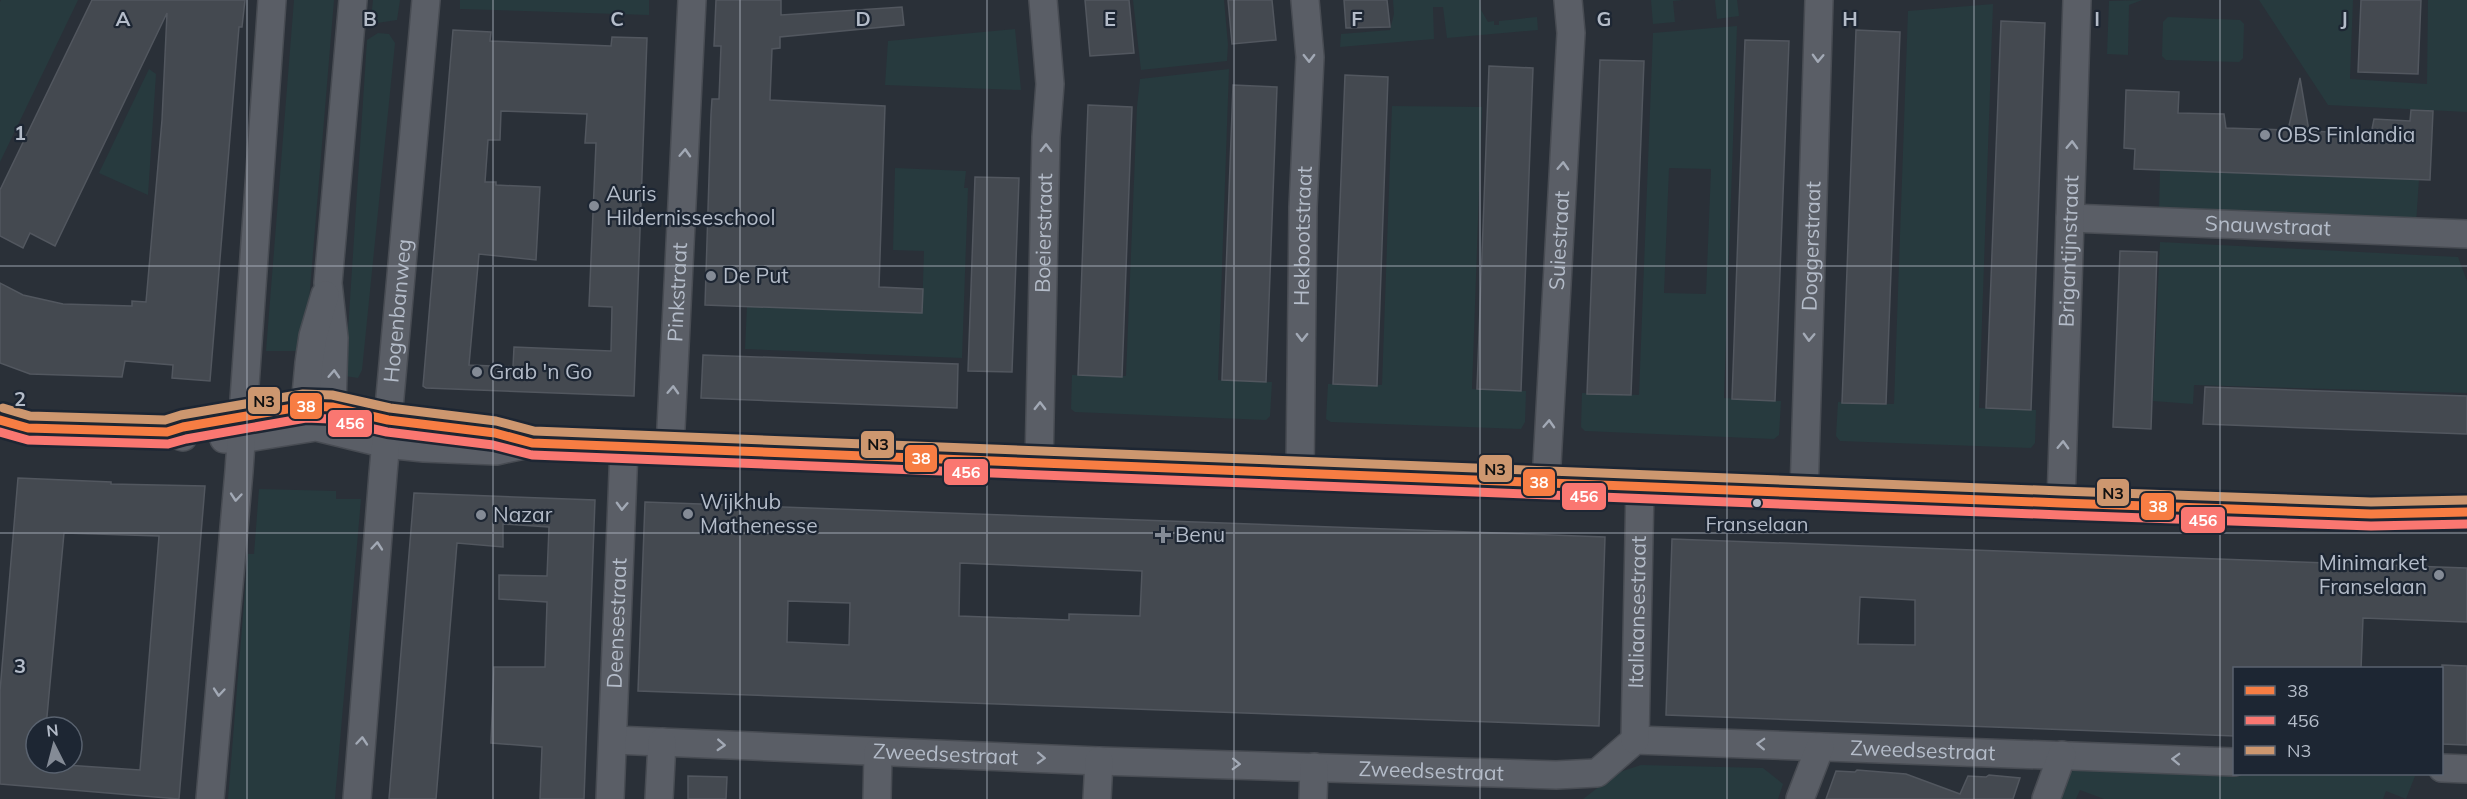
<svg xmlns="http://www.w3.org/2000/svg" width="2467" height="799" font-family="Mulish,sans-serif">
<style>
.green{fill:#273a3e;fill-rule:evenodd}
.building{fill:#444950;stroke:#52575f;stroke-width:1.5;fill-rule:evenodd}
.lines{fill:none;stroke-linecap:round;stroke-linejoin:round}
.minor-casing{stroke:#484c53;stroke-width:30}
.minor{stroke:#5a5e66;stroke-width:27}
.bus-1-casing{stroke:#1d2633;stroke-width:14}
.bus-2-casing{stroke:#1d2633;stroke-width:14}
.bus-3-casing{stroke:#1d2633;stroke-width:14}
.bus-1{stroke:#f77d43;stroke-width:9}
.bus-2{stroke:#fa7771;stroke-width:9}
.bus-3{stroke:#cd976f;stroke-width:9}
.oneway{stroke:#a2a9b5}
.grid{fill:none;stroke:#b4bcc9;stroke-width:1.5;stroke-opacity:0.55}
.poi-dot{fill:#848b96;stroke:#1d2633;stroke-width:2}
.bus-dot{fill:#b4bcc9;stroke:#1d2633;stroke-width:2}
.labels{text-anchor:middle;stroke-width:4.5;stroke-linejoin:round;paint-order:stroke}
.bus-label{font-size:20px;fill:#b4bcc9;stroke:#1d2633}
.poi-label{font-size:21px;fill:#b4bcc9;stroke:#1d2633;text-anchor:start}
.street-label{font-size:21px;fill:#b4bcc9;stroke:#1d2633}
.grid-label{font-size:20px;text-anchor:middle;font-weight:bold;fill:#b4bcc9;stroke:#1d2633;stroke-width:4.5;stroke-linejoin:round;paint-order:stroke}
.line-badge{stroke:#1d2633;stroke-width:2}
.badge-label{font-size:16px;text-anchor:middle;font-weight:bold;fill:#fff}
.pale-badge-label{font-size:16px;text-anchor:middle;font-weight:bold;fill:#111}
</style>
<rect width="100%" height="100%" fill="#2a3038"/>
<g class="green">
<polygon points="1,0 78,0 0,162 0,2"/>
<polygon points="294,0 334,0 307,325 301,351 266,351"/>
<polygon points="373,0 400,0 397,20 377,23 371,19"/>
<polygon points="460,0 649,0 649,15 460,9"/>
<polygon points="1133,0 1224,0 1228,45 1227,61 1141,70"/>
<polygon points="1393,0 1480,0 1481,10 1488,22 1494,21 1494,25 1499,25 1499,21 1537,17 1538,30 1447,38 1443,7 1433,7 1434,39 1340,47 1341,34 1390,30 1394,14"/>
<polygon points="1651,0 1683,0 1673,1 1675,22 1653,24"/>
<polygon points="1715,0 1737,0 1739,16 1717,19"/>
<polygon points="2142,0 2129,5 2128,55 2107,54 2109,1"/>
<polygon points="2259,0 2353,0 2350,79 2427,84 2428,0 2467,0 2467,112 2328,105"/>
<polygon points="1993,4 1979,408 2036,410 2035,443 2031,448 1840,441 1836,436 1838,402 1894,404 1908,11"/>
<polygon points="2168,17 2240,20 2244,24 2243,58 2239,62 2166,60 2162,56 2163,22"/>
<path d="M1737,26L1724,398L1781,401L1779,435L1774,439L1585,431L1581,427L1582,393L1639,395L1653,33ZM1669,168L1711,169L1706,294L1664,293Z"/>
<polygon points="1015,29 1021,90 885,85 888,41"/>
<polygon points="378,33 389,34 395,43 362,370 358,378 345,376 367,40"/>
<polygon points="149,69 156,74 148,195 99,173"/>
<polygon points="1229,69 1218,380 1272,382 1270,416 1266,420 1075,412 1071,409 1072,375 1126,376 1137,107 1140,79"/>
<polygon points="1392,106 1482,107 1472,389 1526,391 1525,422 1521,429 1331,422 1326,419 1328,384 1382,385"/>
<polygon points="895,168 966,171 964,188 968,188 962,358 745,349 747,306 922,313 924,251 893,250"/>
<polygon points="2160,170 2419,179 2416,224 2159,214"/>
<polygon points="2160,242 2458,257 2467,281 2467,393 2194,385 2193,404 2153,401"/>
<polygon points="259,489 336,491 336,499 361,499 335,799 228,799 248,554 254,554"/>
<polygon points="2064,762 2234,774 2415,776 2406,799 2386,791 2383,799 2104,799 2080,790 2076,799 2049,799"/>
<polygon points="1641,765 1763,768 1783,784 1778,799 1583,799 1617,773"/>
</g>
<g class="building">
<polygon points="92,0 245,0 242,27 239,27 210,381 172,378 173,365 125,361 122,377 30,374 0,363 0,283 23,295 63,304 132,306 132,301 146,302 162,120 167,13 55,246 30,233 23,248 0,236 0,190"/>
<polygon points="716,0 781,0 781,15 902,7 904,25 780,37 780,48 772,49 770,100 885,106 879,287 923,289 922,313 705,305 711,114 712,99 719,99 721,46 714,46"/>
<polygon points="1085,0 1129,0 1134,53 1090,56"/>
<polygon points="1228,0 1272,0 1276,40 1232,44"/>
<polygon points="1344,0 1387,0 1390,27 1346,28"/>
<polygon points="2361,0 2421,0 2418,74 2358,72"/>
<polygon points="2001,21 2045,23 2031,410 1986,408"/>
<path d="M453,30L491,32L490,41L611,46L612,37L647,38L634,396L426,388L423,386ZM501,111L587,114L585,143H596L589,306L612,307L611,351L514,347L513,367L469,365L479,254L536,260L540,187L496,185V182H485L488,140H500Z"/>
<polygon points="1856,30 1900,32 1886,404 1842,403"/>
<polygon points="1745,40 1789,41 1775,401 1732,399"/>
<polygon points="1600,60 1644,61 1631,395 1587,394"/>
<polygon points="1489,66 1533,68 1521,391 1477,389"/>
<polygon points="1345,75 1388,77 1377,386 1333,384"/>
<polygon points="2300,78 2309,131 2371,134 2374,119 2410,121 2411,110 2433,111 2430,180 2134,169 2135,149 2124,148 2126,90 2179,92 2178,113 2224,114 2226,128 2288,130"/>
<polygon points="1233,85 1277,87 1266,382 1222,380"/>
<polygon points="1088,105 1132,107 1122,377 1078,375"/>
<polygon points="975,177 1019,178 1012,372 968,371"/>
<polygon points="2120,251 2157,252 2151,429 2113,427"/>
<polygon points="703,355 958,364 957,408 701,398"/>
<polygon points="2205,387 2467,396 2467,434 2203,424"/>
<path d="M18,478L111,482V484L205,486L179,799L0,784V691ZM64,533L159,536L140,770L36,763V727H46Z"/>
<polygon points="414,493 595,500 584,799 540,799 542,747 491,743 494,667 545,667 547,602 499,599 499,575 547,576 549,527 503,524 503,547 457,543 436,799 389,799"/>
<path d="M645,502L1605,537L1599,726L638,691ZM960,563L1142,571L1140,616L1069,614V620L959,616ZM788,601L850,603L849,645L787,642Z"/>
<path d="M1672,539L2467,568V622L2363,618L2361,669H2235V736L1666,715ZM1860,597L1915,600V645L1858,644Z"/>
<polygon points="2442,665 2467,666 2467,745 2442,744"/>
<polygon points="1857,770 1906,774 1960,794 1968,776 1986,777 1989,775 2020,778 2013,799 1826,799 1836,771 1855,772"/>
<polygon points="688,776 727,777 726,799 688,799"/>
</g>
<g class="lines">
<defs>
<g id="minor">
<path id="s1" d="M2070,218L2467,234"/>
<polyline points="323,419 332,407 334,338 328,283 353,0"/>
<polyline points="0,420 28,428 167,432 183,437"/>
<polyline points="313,421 305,406 309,363 313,336 325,295"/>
<polyline points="167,432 183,427 305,406 332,407 388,420 495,433 532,443 2061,503 2371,514 2467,512"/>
<polyline points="224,439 240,439 316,427 386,444 424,448 496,451 524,445"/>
<path id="s2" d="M670,448L692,0"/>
<path id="s3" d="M1039,465L1046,137L1050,84L1043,0"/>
<path id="s4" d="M1300,472L1303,207L1310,57L1305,0"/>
<path id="s5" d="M1546,482L1571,33L1568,0"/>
<path id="s6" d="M1804,494L1819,0"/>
<path id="s7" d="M2061,503L2077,0"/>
<path id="s8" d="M614,740L1099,761L1556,775L1597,773L1635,740L2234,762"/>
<path id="s9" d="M1635,740L1640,485"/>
<polyline points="2442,768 2467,769"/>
<polyline points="210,799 239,471 272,0"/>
<path id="s10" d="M357,799L383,474L426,0"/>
<path id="s11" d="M610,799L624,448"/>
<polyline points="659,799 662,742"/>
<polyline points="877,799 878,752"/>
<polyline points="1097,799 1099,761"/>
<polyline points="1313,799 1314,767"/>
<polyline points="1800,799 1820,747"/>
<polyline points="2046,799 2062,755"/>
</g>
</defs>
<use href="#minor" class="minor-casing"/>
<use href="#minor" class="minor"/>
<defs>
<polyline id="bus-1" points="0,420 28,428 167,432 183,427 305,406 332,407 388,420 495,433 532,443 2061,503 2371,514 2467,512"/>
<polyline id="bus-2" points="0,432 28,440 168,444 186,439 306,418 330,419 387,432 493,445 532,455 2061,515 2371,526 2467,524"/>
<polyline id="bus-3" points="3,408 30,416 165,420 181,415 303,394 332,395 390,408 496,421 534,431 2061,491 2371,502 2467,500"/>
</defs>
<use href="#bus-1" class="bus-1-casing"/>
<use href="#bus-2" class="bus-2-casing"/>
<use href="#bus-3" class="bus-3-casing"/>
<use href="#bus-1" class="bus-1"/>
<use href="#bus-2" class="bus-2"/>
<use href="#bus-3" class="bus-3"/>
</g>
<defs><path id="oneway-chevron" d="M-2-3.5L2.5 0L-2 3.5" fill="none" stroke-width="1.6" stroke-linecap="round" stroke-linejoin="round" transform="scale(1.5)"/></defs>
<g class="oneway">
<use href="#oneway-chevron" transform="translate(1309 58) rotate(89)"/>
<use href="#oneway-chevron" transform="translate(1818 58) rotate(92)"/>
<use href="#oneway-chevron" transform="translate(2072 145) rotate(-88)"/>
<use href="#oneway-chevron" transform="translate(1046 148) rotate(-89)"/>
<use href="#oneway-chevron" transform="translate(685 153) rotate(-87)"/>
<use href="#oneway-chevron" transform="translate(1563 166) rotate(-87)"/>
<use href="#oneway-chevron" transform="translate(1302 337) rotate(91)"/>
<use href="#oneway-chevron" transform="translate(1809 337) rotate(92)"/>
<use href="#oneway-chevron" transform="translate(334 374) rotate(-87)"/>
<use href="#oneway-chevron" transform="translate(673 390) rotate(-87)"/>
<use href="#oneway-chevron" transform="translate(1040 406) rotate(-89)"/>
<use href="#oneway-chevron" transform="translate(1549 424) rotate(-87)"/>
<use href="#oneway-chevron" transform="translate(2063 445) rotate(-88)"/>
<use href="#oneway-chevron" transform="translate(236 497) rotate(95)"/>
<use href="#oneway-chevron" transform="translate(622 506) rotate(92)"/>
<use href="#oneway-chevron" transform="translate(377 546) rotate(-85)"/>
<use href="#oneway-chevron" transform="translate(219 692) rotate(95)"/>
<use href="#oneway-chevron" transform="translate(362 741) rotate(-85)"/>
<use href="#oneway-chevron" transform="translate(1761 744) rotate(-178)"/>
<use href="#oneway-chevron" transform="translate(721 745) rotate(3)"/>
<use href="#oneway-chevron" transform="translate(1041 758) rotate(2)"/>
<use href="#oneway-chevron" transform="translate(2176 759) rotate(-178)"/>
<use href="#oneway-chevron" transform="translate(1236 764) rotate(2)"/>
</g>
<path class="grid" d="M247,0V799M493,0V799M740,0V799M987,0V799M1234,0V799M1480,0V799M1727,0V799M1974,0V799M2220,0V799M0,266H2467M0,533H2467"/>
<g class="poi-dot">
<circle cx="2265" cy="135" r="6"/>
<circle cx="594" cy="206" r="6"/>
<circle cx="711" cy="276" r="6"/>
<circle cx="477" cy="372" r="6"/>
<circle cx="688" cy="514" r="6"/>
<circle cx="481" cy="515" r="6"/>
<path d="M1160 526h6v6h6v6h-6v6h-6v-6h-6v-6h6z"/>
<circle cx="2439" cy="575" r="6"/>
</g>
<circle class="bus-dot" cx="1757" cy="503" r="5"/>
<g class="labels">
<g class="bus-label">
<text x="1757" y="531">Franselaan</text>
</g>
<g class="poi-label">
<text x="2277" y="142">OBS Finlandia</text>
<text x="606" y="201">Auris<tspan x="606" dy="24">Hildernisseschool</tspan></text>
<text x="723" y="283">De Put</text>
<text x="489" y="379">Grab 'n Go</text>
<text x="700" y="509">Wijkhub<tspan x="700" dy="24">Mathenesse</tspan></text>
<text x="493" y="522">Nazar</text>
<text x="1175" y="542">Benu</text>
<text x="2427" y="570" text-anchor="end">Minimarket<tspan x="2427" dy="24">Franselaan</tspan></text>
</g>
<g class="street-label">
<text dy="7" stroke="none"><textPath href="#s1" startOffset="198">Snauwstraat</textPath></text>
<text dy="7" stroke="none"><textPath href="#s3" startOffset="232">Boeierstraat</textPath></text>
<text dy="7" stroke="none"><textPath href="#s4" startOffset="236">Hekbootstraat</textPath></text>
<text dy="7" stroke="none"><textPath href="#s5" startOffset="242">Suiestraat</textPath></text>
<text dy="7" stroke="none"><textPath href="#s6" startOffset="248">Doggerstraat</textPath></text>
<text dy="7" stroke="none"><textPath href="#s7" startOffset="252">Brigantijnstraat</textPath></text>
<text dy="7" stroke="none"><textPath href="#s2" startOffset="156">Pinkstraat</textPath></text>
<text dy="7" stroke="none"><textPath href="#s10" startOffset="490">Hogenbanweg</textPath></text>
<text dy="7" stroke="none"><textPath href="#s9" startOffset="128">Italiaansestraat</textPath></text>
<text dy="7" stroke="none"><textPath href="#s11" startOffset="176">Deensestraat</textPath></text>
<text dy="7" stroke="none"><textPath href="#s8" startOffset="1322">Zweedsestraat</textPath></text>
<text dy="7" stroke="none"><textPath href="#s8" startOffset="332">Zweedsestraat</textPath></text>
<text dy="7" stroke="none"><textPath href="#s8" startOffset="818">Zweedsestraat</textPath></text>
</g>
</g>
<g class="grid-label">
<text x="123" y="26">A</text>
<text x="370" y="26">B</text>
<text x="617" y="26">C</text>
<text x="863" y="26">D</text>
<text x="1110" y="26">E</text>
<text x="1357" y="26">F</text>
<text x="1604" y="26">G</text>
<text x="1850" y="26">H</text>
<text x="2097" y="26">I</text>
<text x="2344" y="26">J</text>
<text x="20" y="140">1</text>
<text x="20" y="406">2</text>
<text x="20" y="673">3</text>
</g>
<g class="line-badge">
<rect x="247" y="386" width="34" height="29" rx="6" fill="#cd976f"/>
<rect x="289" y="392" width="34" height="28" rx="6" fill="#f77d43"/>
<rect x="327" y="409" width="46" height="29" rx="6" fill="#fa7771"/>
<rect x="860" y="430" width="35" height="29" rx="6" fill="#cd976f"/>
<rect x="904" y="444" width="34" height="29" rx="6" fill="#f77d43"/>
<rect x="1478" y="454" width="35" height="29" rx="6" fill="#cd976f"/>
<rect x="943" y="458" width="46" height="28" rx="6" fill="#fa7771"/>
<rect x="1522" y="468" width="34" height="29" rx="6" fill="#f77d43"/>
<rect x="2096" y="478" width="34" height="29" rx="6" fill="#cd976f"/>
<rect x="1561" y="482" width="46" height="29" rx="6" fill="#fa7771"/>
<rect x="2140" y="492" width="35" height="29" rx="6" fill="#f77d43"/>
<rect x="2180" y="506" width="46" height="28" rx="6" fill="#fa7771"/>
</g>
<g class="badge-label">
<text x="306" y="412">38</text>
<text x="350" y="429">456</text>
<text x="921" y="464">38</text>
<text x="966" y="478">456</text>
<text x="1539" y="488">38</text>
<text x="1584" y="502">456</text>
<text x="2158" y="512">38</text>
<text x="2203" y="526">456</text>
</g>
<g class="pale-badge-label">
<text x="264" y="407">N3</text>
<text x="878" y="450">N3</text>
<text x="1495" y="475">N3</text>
<text x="2113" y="499">N3</text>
</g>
<rect x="2233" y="667" width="210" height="108" fill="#1d2633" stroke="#59626f" stroke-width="1.5"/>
<rect x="2245" y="686" width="30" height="9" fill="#f77d43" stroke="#59626f" stroke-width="1.5"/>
<text x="2287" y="697" font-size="18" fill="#b4bcc9">38</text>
<rect x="2245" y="716" width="30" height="9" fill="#fa7771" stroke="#59626f" stroke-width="1.5"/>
<text x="2287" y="727" font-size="18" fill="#b4bcc9">456</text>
<rect x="2245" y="746" width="30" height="9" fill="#cd976f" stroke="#59626f" stroke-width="1.5"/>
<text x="2287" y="757" font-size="18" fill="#b4bcc9">N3</text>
<g transform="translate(54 745) rotate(354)"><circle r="28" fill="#1d2633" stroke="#59626f" stroke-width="1.5"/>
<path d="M0-4.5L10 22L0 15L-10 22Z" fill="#848b96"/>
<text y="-9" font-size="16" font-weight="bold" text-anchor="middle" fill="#b4bcc9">N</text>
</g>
</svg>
